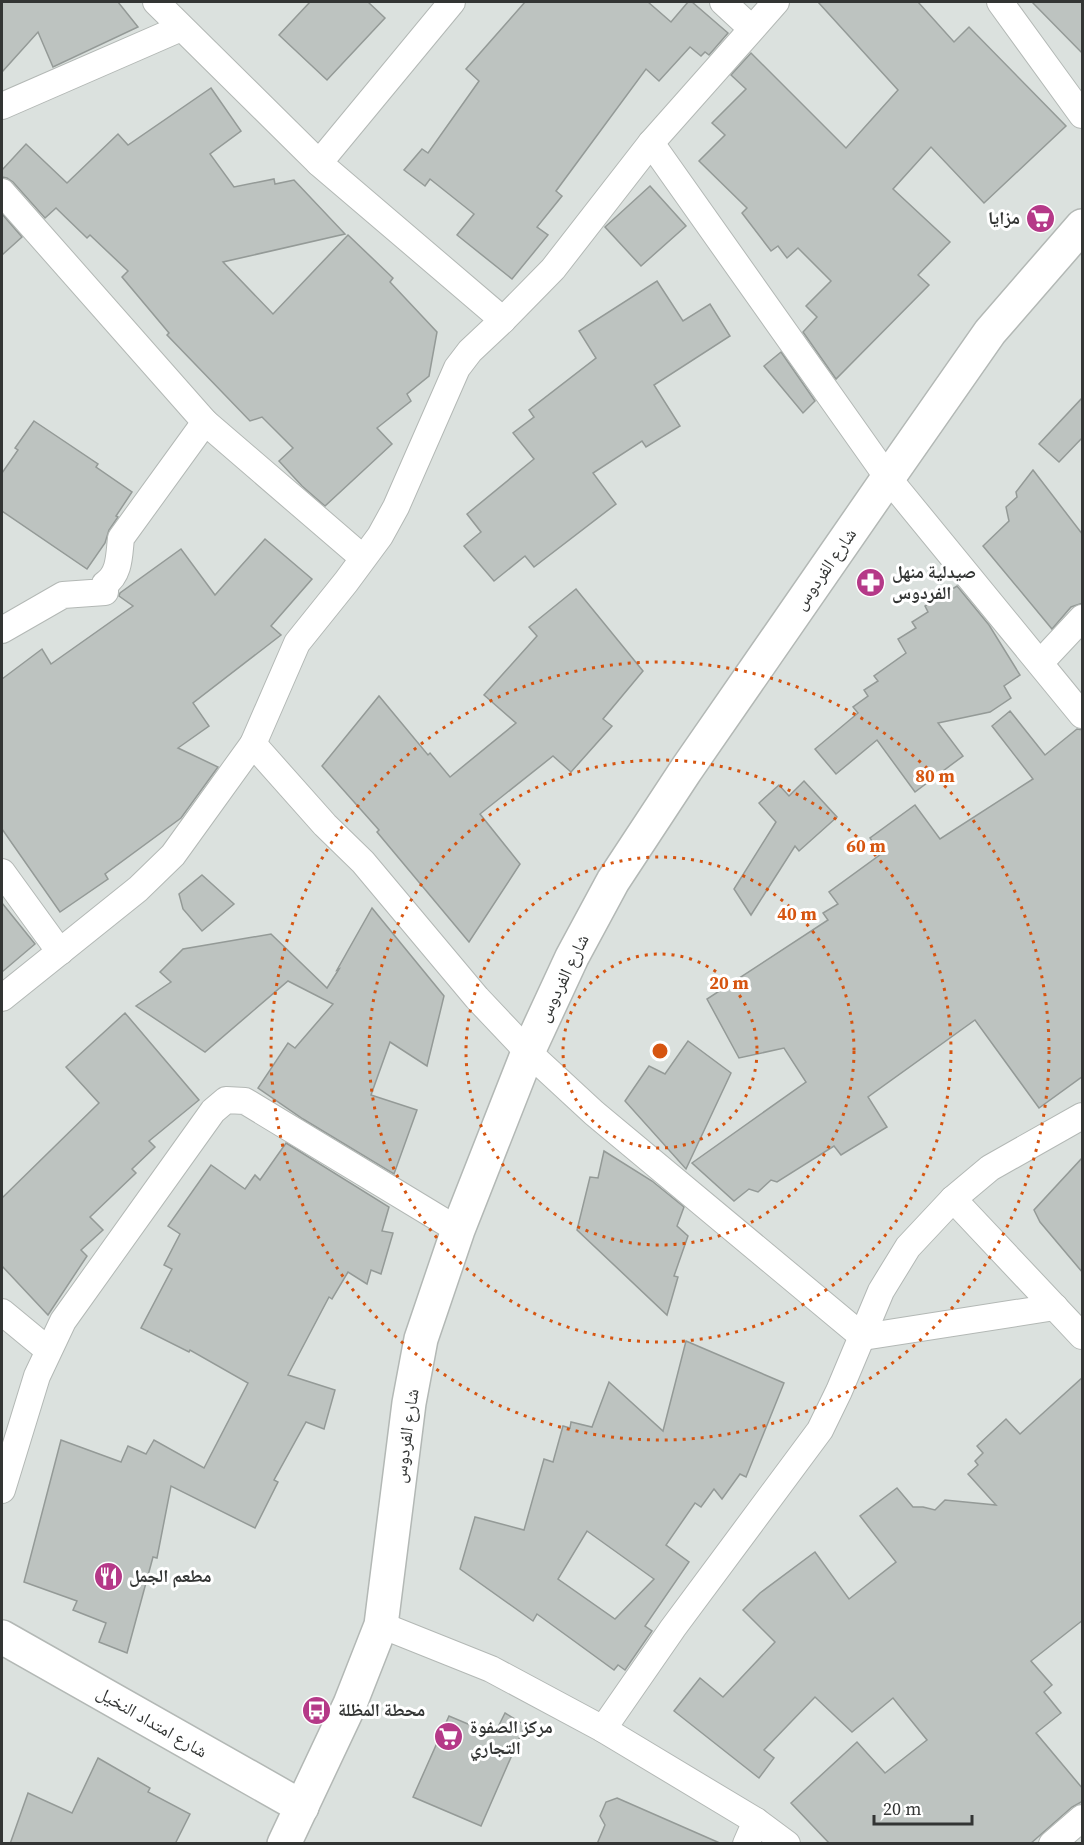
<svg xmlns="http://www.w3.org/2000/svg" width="1084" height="1845" font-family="'Source Serif 4','Noto Naskh Arabic',serif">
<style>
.building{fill:#bdc3c0;stroke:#949a97;stroke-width:1.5;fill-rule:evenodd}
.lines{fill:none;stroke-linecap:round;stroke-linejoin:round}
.street-casing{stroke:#b3b8b5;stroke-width:28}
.secondary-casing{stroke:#b3b8b5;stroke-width:36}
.street{stroke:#fff;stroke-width:26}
.secondary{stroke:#fff;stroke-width:33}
.ring{fill:none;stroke:#d65510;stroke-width:3;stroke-dasharray:3 6}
.labels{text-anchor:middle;stroke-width:6;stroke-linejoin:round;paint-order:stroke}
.poi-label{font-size:18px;font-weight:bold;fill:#333534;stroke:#fff;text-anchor:start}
.street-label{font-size:18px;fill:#333534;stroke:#fff}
.centre{fill:#d65510;stroke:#fff;stroke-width:3}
.ring-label{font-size:18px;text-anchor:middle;font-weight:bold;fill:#d65510;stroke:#fff;stroke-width:6;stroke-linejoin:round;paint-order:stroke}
</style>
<rect width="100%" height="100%" fill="#dbe1de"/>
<g class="building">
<polygon points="2,2 118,2 138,27 53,67 38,32 2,72"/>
<polygon points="310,2 368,2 385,18 327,80 279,35"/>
<polygon points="525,2 648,2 671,22 688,2 692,2 728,33 709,55 705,52 701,56 690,47 659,81 646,69 556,191 562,196 537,227 548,235 512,279 457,235 474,214 430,179 425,186 404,170 422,149 428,153 479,81 466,69"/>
<polygon points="818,2 918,2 954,42 969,27 1066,126 984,203 931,147 893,189 950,242 918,275 929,285 836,379 803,332 817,317 806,306 831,281 798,248 787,258 778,246 771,251 742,213 747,208 699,161 725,135 712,123 746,89 731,75 751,53 846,148 898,90"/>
<polygon points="1032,2 1083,2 1083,54"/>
<polygon points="211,88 241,131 210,154 234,187 274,179 275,184 294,180 345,234 223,262 273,314 348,235 393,278 390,282 437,332 429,376 407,394 411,401 377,428 392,444 325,506 302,486 279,461 293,448 262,417 250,421 167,335 169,333 122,277 128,271 90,235 87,238 56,208 45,218 13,182 7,178 2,177 2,170 26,144 67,183 118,134 128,145"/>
<polygon points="650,186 686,226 641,266 605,227"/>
<polygon points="2,214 22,237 2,255"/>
<polygon points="657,281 683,321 710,304 730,336 654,385 680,426 646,447 642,441 593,473 616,504 534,567 525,556 494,581 464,546 481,532 467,514 534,459 513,433 534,417 529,410 596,358 579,331"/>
<polygon points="781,352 815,401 803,413 764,366"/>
<polygon points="1083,397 1083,437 1059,462 1039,444"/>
<polygon points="34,421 98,464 96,467 132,492 116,516 118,517 109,530 105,543 87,569 2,511 2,473 18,450 15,448"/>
<polygon points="1033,470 1083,535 1083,603 1071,607 1052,629 983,546 1009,521 1006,507 1017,497 1016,492"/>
<polygon points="265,539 312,579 271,626 281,635 193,703 209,726 178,748 218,767 181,818 105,874 108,879 60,912 2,829 2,679 42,649 51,664 133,606 119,596 120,593 181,549 215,595"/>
<polygon points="957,586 989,625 1020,675 1004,686 1011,698 990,712 938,723 963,756 915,792 877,740 836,774 815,749 858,713 853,707 868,696 864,690 878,681 874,676 906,653 898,639 916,628 912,622 928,612 925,606"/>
<polygon points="576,589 643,671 603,719 612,726 571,772 553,756 480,814 520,864 469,942 377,832 379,830 322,766 379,696 428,755 430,753 450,777 516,723 484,695 537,636 529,627"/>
<polygon points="1010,711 1045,755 1077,729 1083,730 1083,1076 1039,1108 975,1020 868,1097 887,1127 841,1155 834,1146 777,1182 771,1180 758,1192 749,1189 734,1201 692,1163 806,1082 784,1048 739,1058 707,999 828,920 823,913 838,904 829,892 881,854 870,838 915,805 940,839 1033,779 992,726"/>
<polygon points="804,781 837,817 799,851 795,846 751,915 734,889 776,822 759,803 779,785 789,796"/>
<polygon points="202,875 234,904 202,931 183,909 179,894"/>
<polygon points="2,903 35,944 2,972"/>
<polygon points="372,908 444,996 427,1066 390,1042 371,1095 417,1110 394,1174 303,1119 258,1088 288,1043 295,1048 333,1004 288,981 205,1052 136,1006 171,982 160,972 183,949 271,934 327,988 339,969 337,970"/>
<polygon points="125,1013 199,1100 149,1141 155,1147 132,1169 136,1173 90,1217 103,1230 81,1250 87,1256 48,1315 2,1266 2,1198 99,1103 66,1067"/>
<polygon points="688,1041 731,1073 686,1169 625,1101 649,1066 665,1074"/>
<polygon points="286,1143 389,1207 382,1231 393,1233 381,1274 371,1270 367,1284 348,1272 332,1299 329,1297 288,1375 335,1390 324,1429 306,1422 274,1480 278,1482 255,1528 171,1486 157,1558 153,1557 127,1653 99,1642 106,1623 73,1610 77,1601 24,1582 61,1440 121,1462 128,1446 146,1454 154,1440 204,1468 248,1383 190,1350 189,1352 141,1328 172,1269 164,1265 180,1234 168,1226 211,1165 245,1189 255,1175 260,1180"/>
<polygon points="604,1151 652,1181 684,1207 677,1226 688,1236 674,1276 678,1277 667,1315 577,1230 590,1177 598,1178"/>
<polygon points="1083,1157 1083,1273 1040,1222 1034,1210"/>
<path d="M686,1341L784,1383L746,1477L740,1474L722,1499L714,1489L701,1507L695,1503L666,1545L689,1562L645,1626L652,1631L625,1670L618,1665L614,1670L537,1614L533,1621L460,1569L475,1517L524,1530L544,1459L553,1462L563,1426L570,1428L571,1422L592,1427L609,1382L663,1431ZM587,1531L654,1579L615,1619L558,1579Z"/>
<polygon points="1083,1377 1083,1620 1031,1661 1052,1685 1044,1692 1061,1713 1036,1733 1083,1789 1083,1801 1072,1807 1030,1844 830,1844 791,1803 857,1742 885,1773 927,1740 893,1698 852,1732 815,1697 764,1750 774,1758 759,1778 674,1711 700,1678 723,1697 775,1642 743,1610 760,1593 815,1552 849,1599 896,1562 860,1516 897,1488 913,1507 923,1507 935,1510 945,1500 996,1505 968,1474 978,1465 975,1461 983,1453 977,1446 1006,1419 1020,1434"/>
<polygon points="505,1713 525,1725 481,1826 413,1797 449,1716 494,1735"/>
<polygon points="98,1758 150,1788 148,1792 190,1814 175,1844 10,1844 28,1793 72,1813"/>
<polygon points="617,1798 722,1844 597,1844 605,1825 600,1816 606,1802"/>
</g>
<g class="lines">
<defs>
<g id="street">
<polyline points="156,2 319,163 503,320"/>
<polyline points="723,2 751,28"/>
<polyline points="1000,2 1082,115"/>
<polyline points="2,106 181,28"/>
<polyline points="651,143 888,478 1082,715"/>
<polyline points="319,163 452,2"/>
<polyline points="2,192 205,422 363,558"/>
<path d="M2,630L63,595L105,592V584C120,574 119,555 121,538L205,422"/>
<polyline points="1041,662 1082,618"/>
<polyline points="253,744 325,825 363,862 477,998 528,1052 594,1113 863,1337 1055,1307"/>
<polyline points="2,872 60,952"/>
<polyline points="2,998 138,889 173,855 253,744 297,643 346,582 380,536 396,507 457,368 470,351 503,320 553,269 651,143 776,2"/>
<polyline points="953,1199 1082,1336"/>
<polyline points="2,1312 48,1350"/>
<polyline points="2,1490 37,1376 63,1321 213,1111 226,1100 245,1101 458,1230"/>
<polyline points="381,1625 491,1669 603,1729 756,1821 787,1844"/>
<polyline points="603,1729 673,1628 820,1430 839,1391 881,1291 908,1247 953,1199 990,1168 1082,1116"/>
<polyline points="746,1844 756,1821"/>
<polyline points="1052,1844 1082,1818"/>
</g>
<g id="secondary">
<polyline points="2,1637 302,1807"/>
<polyline points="284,1844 350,1704 381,1625 409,1403 421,1339 458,1230 528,1052 572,957 613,881 686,770 888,478 990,332 1082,226"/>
</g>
</defs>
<use href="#street" class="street-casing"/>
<use href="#secondary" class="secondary-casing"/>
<use href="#street" class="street"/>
<use href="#secondary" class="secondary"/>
</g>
<g class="ring">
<circle cx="660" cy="1051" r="97"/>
<circle cx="660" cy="1051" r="194"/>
<circle cx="660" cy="1051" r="291"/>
<circle cx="660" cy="1051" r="389"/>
</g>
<defs>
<symbol id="supermarket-disc" viewBox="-11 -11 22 22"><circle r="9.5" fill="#b53988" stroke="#fff"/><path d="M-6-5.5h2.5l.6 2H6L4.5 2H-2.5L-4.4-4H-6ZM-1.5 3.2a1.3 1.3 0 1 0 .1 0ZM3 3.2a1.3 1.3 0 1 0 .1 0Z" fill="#fff"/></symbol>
<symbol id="pharmacy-disc" viewBox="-11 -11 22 22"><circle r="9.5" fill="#b53988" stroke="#fff"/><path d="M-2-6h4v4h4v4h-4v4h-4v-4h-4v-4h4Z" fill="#fff"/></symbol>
<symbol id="restaurant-disc" viewBox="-11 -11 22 22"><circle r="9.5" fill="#b53988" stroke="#fff"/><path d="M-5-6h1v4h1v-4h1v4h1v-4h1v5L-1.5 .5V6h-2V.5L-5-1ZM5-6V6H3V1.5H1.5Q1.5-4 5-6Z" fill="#fff"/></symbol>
<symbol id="bus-disc" viewBox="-11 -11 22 22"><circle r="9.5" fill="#b53988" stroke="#fff"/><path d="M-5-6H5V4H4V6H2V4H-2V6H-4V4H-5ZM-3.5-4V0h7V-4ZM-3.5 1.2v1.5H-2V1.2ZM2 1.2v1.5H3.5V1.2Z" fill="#fff"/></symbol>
</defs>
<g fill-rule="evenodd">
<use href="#supermarket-disc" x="1024" y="202" width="33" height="33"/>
<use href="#pharmacy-disc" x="854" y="566" width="33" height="33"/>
<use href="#restaurant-disc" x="92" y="1560" width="33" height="33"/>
<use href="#bus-disc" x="300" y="1694" width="33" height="33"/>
<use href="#supermarket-disc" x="432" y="1720" width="33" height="33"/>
</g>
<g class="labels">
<g class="poi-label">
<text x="1020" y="224" text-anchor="end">مزايا</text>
<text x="892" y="578">صيدلية منهل<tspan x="892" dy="21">الفردوس</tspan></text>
<text x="129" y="1582">مطعم الجمل</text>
<text x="338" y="1716">محطة المظلة</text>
<text x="470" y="1733">مركز الصفوة<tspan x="470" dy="21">التجاري</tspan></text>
</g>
<g class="street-label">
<text transform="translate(825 569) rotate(-55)" y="6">شارع الفردوس</text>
<text transform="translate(563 978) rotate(-64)" y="6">شارع الفردوس</text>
<text transform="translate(406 1436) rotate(-82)" y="6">شارع الفردوس</text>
<text transform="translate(152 1722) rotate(30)" y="6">شارع امتداد النخيل</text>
</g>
</g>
<circle cx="660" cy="1051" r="9" class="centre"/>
<g class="ring-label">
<text x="935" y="782">80 m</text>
<text x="866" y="852">60 m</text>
<text x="797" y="920">40 m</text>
<text x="729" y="989">20 m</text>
</g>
<rect width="1084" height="1845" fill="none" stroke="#333534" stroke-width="6"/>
<path d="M874 1815v9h98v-9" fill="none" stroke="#333534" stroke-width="3"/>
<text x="883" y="1815" font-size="18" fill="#333534" stroke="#ffffff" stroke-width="4.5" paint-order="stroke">20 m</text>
</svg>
